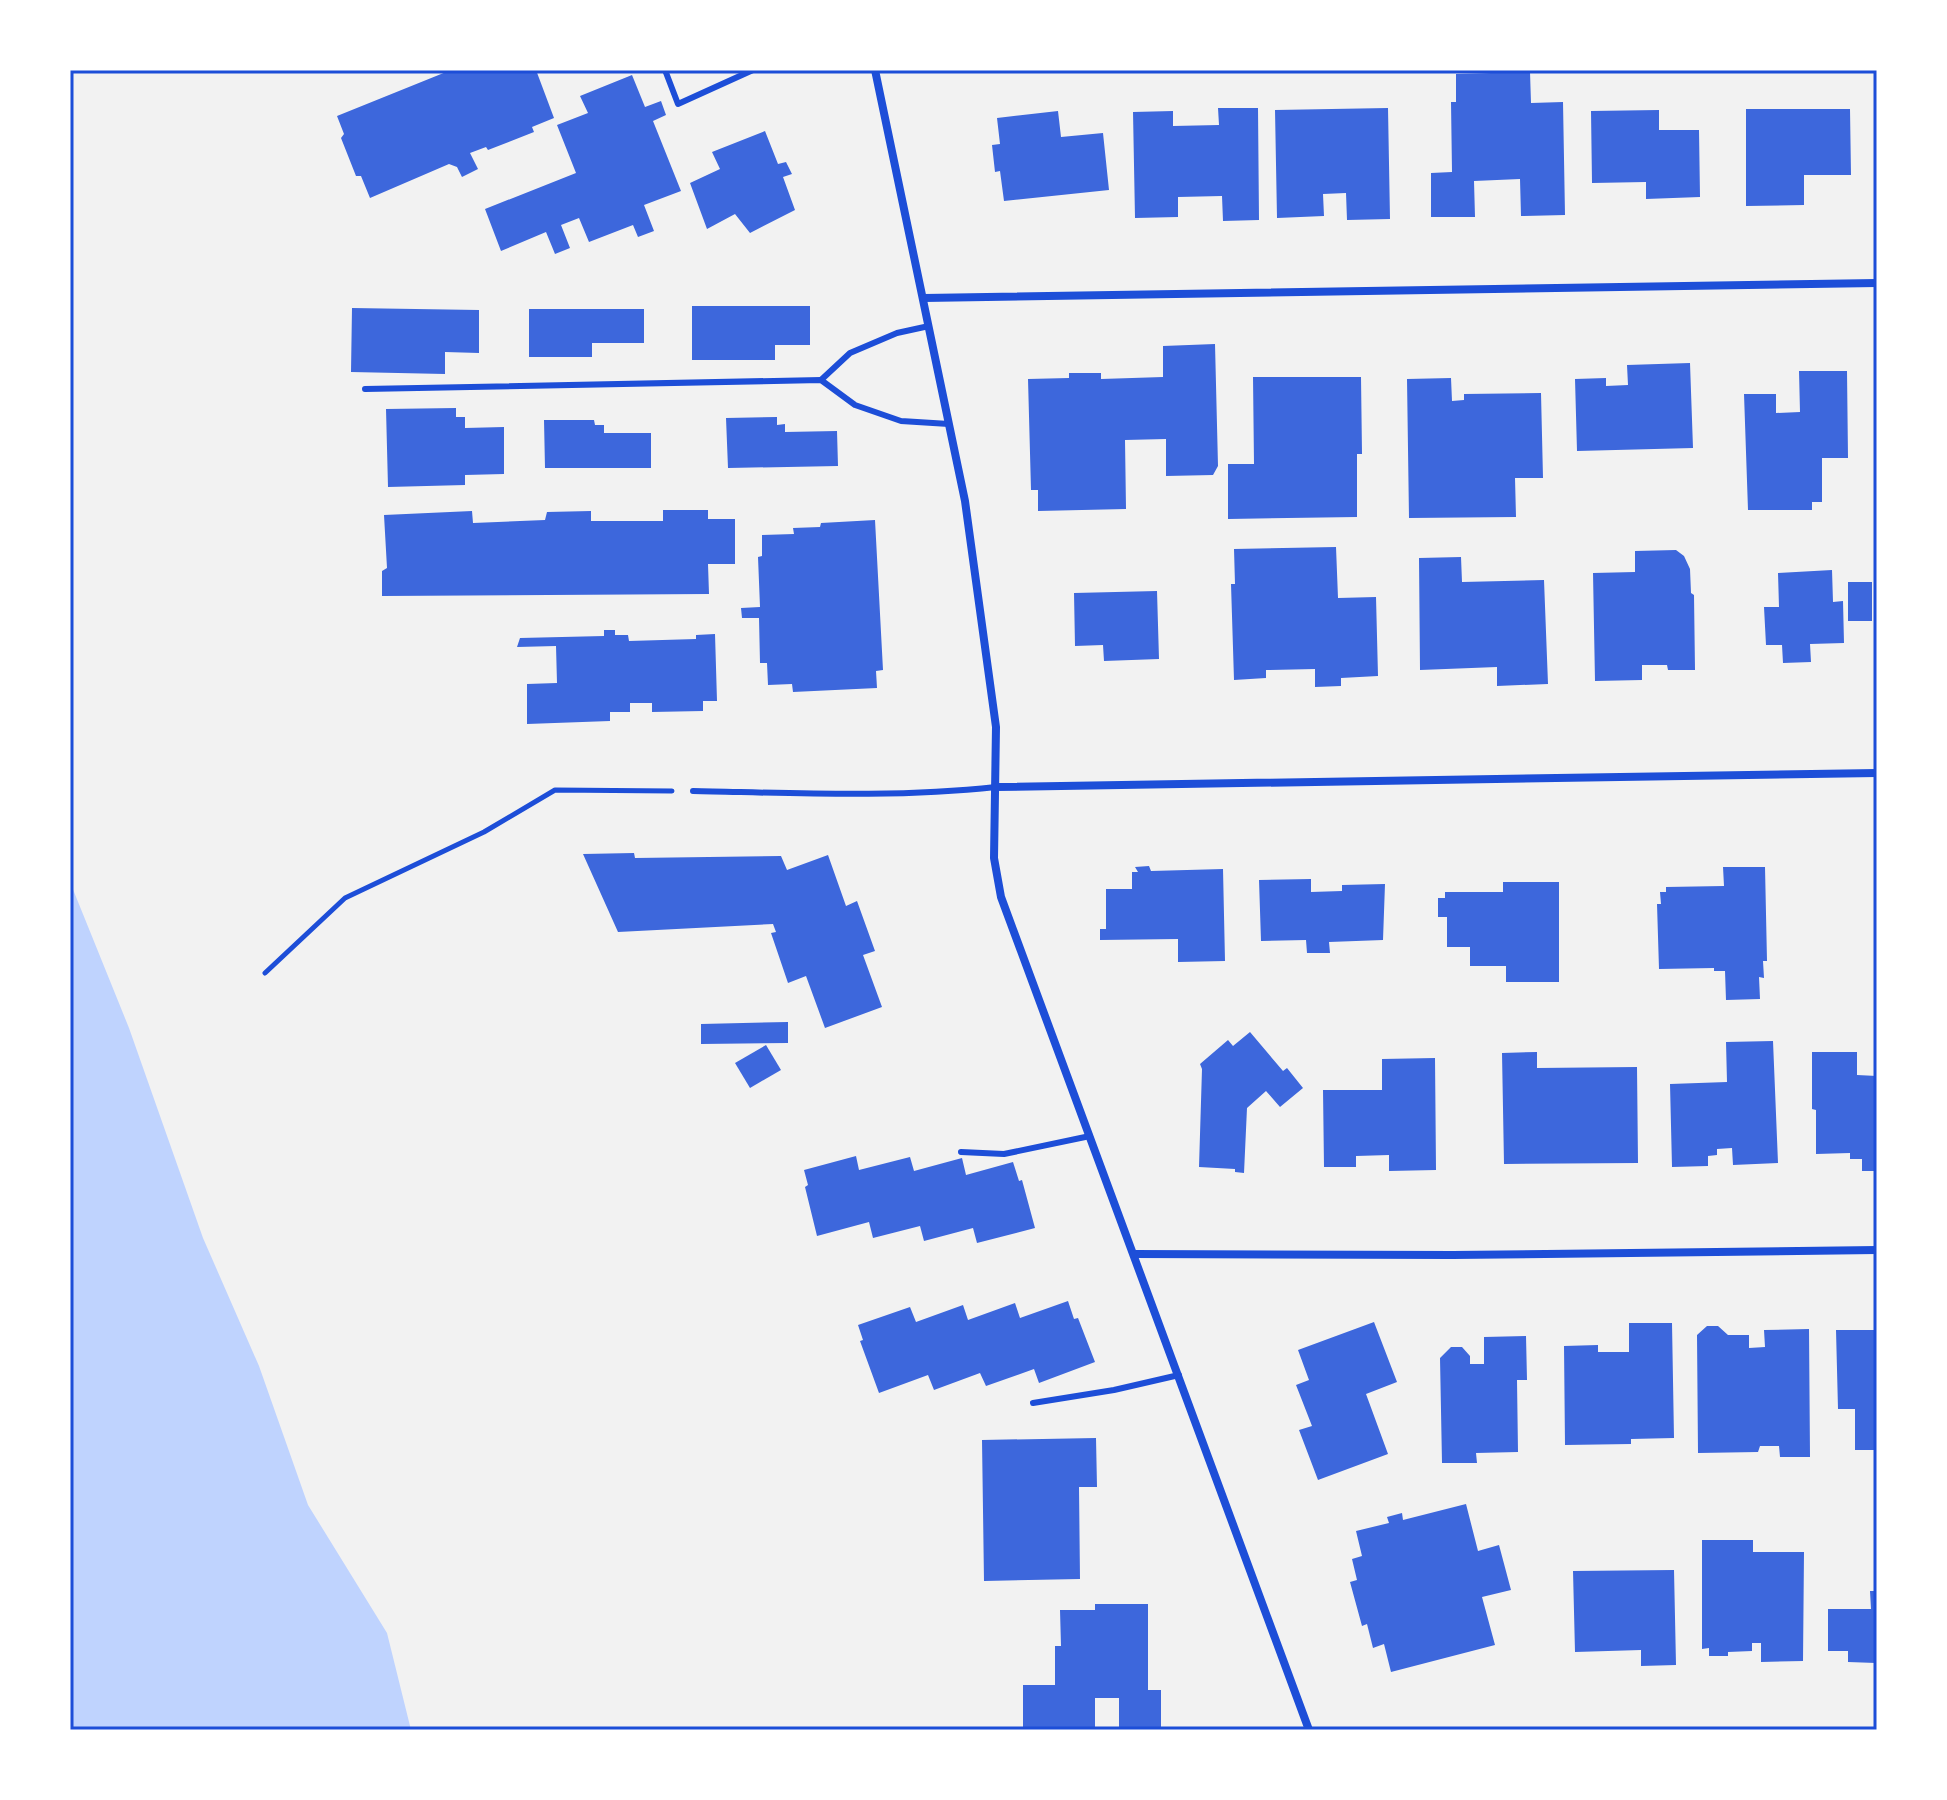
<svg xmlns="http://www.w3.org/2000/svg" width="1947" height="1800" font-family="Georgia,serif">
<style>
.water{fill:#bfd3fe}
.building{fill:#3d67dc}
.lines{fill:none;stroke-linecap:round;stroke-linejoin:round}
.path{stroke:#1d4ed8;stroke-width:5}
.service{stroke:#1d4ed8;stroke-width:6}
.minor{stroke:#1d4ed8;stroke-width:8}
.neatline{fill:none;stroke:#1d4ed8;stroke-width:3}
</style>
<rect width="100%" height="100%" fill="#f2f2f2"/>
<polygon class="water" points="70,882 129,1028 203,1238 259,1366 308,1505 387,1633 411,1730 70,1730"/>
<g class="building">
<polygon points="451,70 536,70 554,118 532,127 534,132 488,150 486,147 470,153 478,169 462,177 457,167 449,164 370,198 361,176 356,176 341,138 344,134 337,116"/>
<polygon points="1530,72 1531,103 1563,102 1565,215 1521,216 1520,179 1474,181 1475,217 1431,217 1431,173 1452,172 1451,102 1456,102 1456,74"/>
<polygon points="632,75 645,107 661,101 666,115 653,121 681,191 644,205 654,231 638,237 633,225 589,242 579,218 561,225 570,248 555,254 546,232 501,251 485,209 576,173 557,125 588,113 580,96"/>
<polygon points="1218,108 1258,108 1259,220 1223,221 1222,196 1178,197 1178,217 1135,218 1133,112 1173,111 1173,126 1219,125"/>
<polygon points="1388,108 1390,219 1347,220 1346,193 1323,194 1324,216 1277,218 1275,110"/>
<polygon points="1746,109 1850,109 1851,175 1804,175 1804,205 1746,206"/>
<polygon points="1659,110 1659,130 1699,130 1700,197 1646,199 1646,182 1592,183 1591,111"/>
<polygon points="1058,111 1061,137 1103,133 1109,190 1004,201 1000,171 995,172 992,145 1000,144 997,118"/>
<polygon points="765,131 778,164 786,162 792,174 783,177 795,210 750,233 735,214 707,229 690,183 720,169 712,152"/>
<polygon points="692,306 810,306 810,345 775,345 775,360 692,360"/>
<polygon points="352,308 479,310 479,353 445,352 445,374 351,372"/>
<polygon points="529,309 644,309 644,343 592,343 592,357 529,357"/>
<polygon points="1215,344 1218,466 1213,475 1166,476 1166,439 1125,440 1126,509 1038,511 1038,490 1031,490 1028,379 1069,378 1069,373 1101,373 1101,379 1163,377 1163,346"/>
<polygon points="1690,363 1693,448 1577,451 1575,379 1606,378 1606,386 1628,385 1627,365"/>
<polygon points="1799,371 1847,371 1848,458 1822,458 1822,502 1812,502 1812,510 1748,510 1744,394 1776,394 1776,413 1800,412"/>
<polygon points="1253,377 1361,377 1362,454 1357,454 1357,517 1228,519 1228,464 1254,464"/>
<polygon points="1451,378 1452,401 1464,400 1464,394 1541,393 1543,478 1515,478 1516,517 1409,518 1407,379"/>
<polygon points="456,408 456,417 465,417 465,428 504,427 504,474 465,475 465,485 388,487 386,409"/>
<polygon points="777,417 777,425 785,424 785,432 837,431 838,466 728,468 726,418"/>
<polygon points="544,420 594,420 595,425 604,425 604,433 651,433 651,468 545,468"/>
<polygon points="663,510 708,510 708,519 735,519 735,564 708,564 709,594 382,596 382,571 387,568 384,515 472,511 473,523 545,520 547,512 591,511 591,521 663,521"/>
<polygon points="875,520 883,670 876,671 877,688 793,692 792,684 768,685 767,663 760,663 759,618 742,618 741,608 760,607 758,557 762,556 762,535 794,534 793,528 820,527 821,523"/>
<polygon points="1336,547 1338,598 1376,597 1378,676 1341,678 1341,686 1315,687 1315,669 1266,670 1266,678 1234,680 1231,584 1235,584 1234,549"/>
<polygon points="1676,550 1684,556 1690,569 1691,593 1694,595 1695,670 1668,670 1667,665 1642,665 1642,680 1595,681 1593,573 1635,572 1635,551"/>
<polygon points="1461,557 1462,582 1544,580 1548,684 1497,686 1497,667 1420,670 1419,558"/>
<polygon points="1832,570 1833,602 1843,601 1844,643 1810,644 1811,662 1783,663 1782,645 1766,645 1764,607 1779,607 1778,573"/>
<rect x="1848" y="582" width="24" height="39"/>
<polygon points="1157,591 1159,659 1104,661 1103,645 1075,646 1074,593"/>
<polygon points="604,630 615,630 615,635 628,635 629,641 696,639 696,635 715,634 717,701 703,701 703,711 652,712 652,703 630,703 630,712 610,712 610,721 527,724 527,684 557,683 556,646 517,647 520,638 604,636"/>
<polygon points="634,853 635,858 781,856 787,870 828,855 846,906 857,901 875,951 863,955 882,1007 825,1028 806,976 788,983 771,933 776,932 773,924 618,932 583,854"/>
<polygon points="1149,866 1151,871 1223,869 1225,961 1178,962 1178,939 1100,940 1100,929 1106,929 1106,889 1132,889 1132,872 1138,872 1135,867"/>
<polygon points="1723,867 1765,867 1767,961 1763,961 1764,978 1759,977 1760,999 1726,1000 1725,971 1714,971 1714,968 1659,969 1657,904 1661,904 1660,892 1666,892 1666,887 1724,886"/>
<polygon points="1311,879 1311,892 1342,891 1342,885 1385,884 1383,940 1329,942 1330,953 1307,953 1306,940 1261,941 1259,880"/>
<polygon points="1503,882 1559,882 1559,982 1506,982 1506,966 1470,966 1470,947 1447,947 1447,917 1438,917 1438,898 1445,898 1445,892 1503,892"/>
<polygon points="788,1022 788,1043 701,1044 701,1024"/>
<polygon points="1250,1032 1283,1071 1287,1068 1303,1088 1280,1107 1266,1091 1247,1108 1244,1173 1235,1172 1235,1169 1199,1167 1202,1069 1200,1064 1228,1040 1233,1046"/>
<polygon points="1773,1041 1778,1163 1733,1165 1732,1148 1717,1149 1717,1155 1708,1156 1708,1166 1672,1167 1670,1084 1727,1082 1726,1042"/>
<polygon points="766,1045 781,1070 750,1088 735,1063"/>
<polygon points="1537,1052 1537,1068 1637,1067 1638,1163 1504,1164 1502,1053"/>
<polygon points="1812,1052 1857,1052 1857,1075 1877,1076 1877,1171 1862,1171 1862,1159 1850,1159 1850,1153 1816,1154 1816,1110 1812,1109"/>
<polygon points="1435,1058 1436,1170 1389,1171 1389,1155 1356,1156 1356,1167 1324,1167 1323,1090 1382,1090 1382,1059"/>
<polygon points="856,1156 859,1170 910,1157 914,1171 962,1158 966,1175 1013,1162 1019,1181 1022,1180 1035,1228 977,1243 973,1228 924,1241 920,1226 873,1238 869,1222 817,1236 805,1187 808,1185 804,1170"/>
<polygon points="1068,1301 1074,1319 1078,1318 1095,1362 1039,1383 1034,1369 986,1386 980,1373 934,1390 928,1375 879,1393 860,1341 863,1340 858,1325 910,1307 916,1322 963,1305 968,1320 1015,1303 1020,1318"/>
<polygon points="1374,1322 1397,1382 1366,1394 1388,1454 1318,1480 1299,1430 1312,1426 1296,1385 1309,1380 1298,1350"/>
<polygon points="1629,1323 1672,1323 1674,1438 1631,1439 1631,1444 1565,1445 1564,1346 1598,1345 1598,1352 1629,1352"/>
<polygon points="1707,1326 1718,1326 1728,1335 1749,1335 1749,1348 1765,1347 1764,1330 1809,1329 1810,1457 1780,1457 1779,1446 1760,1446 1758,1452 1698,1453 1697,1335"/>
<polygon points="1836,1330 1877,1330 1877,1450 1855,1450 1855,1409 1838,1409"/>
<polygon points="1526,1336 1527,1380 1517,1380 1518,1452 1476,1453 1477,1463 1442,1463 1440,1358 1451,1347 1462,1347 1470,1356 1470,1364 1484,1364 1484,1337"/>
<polygon points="1096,1438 1097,1487 1079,1487 1080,1579 984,1581 982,1440"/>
<polygon points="1466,1504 1478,1551 1499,1545 1511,1590 1482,1597 1495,1645 1391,1672 1384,1644 1373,1648 1367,1624 1362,1626 1350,1582 1357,1580 1352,1559 1362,1556 1356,1531 1389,1523 1387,1517 1402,1513 1403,1520"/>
<polygon points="1702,1540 1753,1540 1753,1552 1804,1552 1803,1661 1761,1662 1761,1643 1752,1643 1752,1651 1728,1652 1728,1656 1709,1656 1709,1648 1702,1649"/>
<polygon points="1674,1570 1676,1665 1641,1666 1641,1650 1575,1652 1573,1571"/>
<polygon points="1870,1591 1877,1591 1876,1663 1848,1662 1848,1651 1828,1651 1828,1609 1871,1609"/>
<polygon points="1095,1604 1148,1604 1148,1690 1161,1690 1161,1729 1119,1729 1119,1698 1095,1698 1095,1729 1023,1729 1023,1685 1055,1685 1055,1646 1061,1646 1060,1610 1095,1610"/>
</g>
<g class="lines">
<polyline class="path" points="265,973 345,898 484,832 555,790 672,791"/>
<g class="service">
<polyline points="665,70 678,104 753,70"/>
<polyline points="821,380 850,353 897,333 929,326"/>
<polyline points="365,389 821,380 855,405 901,421 949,424"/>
<path d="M693,791C794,793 896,798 996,787"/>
<polyline points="961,1152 1004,1154 1090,1136"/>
<polyline points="1033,1403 1114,1390 1179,1375"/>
</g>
<g class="minor">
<polyline points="875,70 965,501 996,727 994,858 1001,897 1309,1730"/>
<polyline points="924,298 1877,283"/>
<polyline points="996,787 1877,773"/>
<polyline points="1134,1254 1453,1255 1877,1250"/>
</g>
</g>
<rect width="1947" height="1800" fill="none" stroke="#ffffff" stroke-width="144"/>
<rect x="72" y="72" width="1803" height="1656" class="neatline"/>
</svg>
